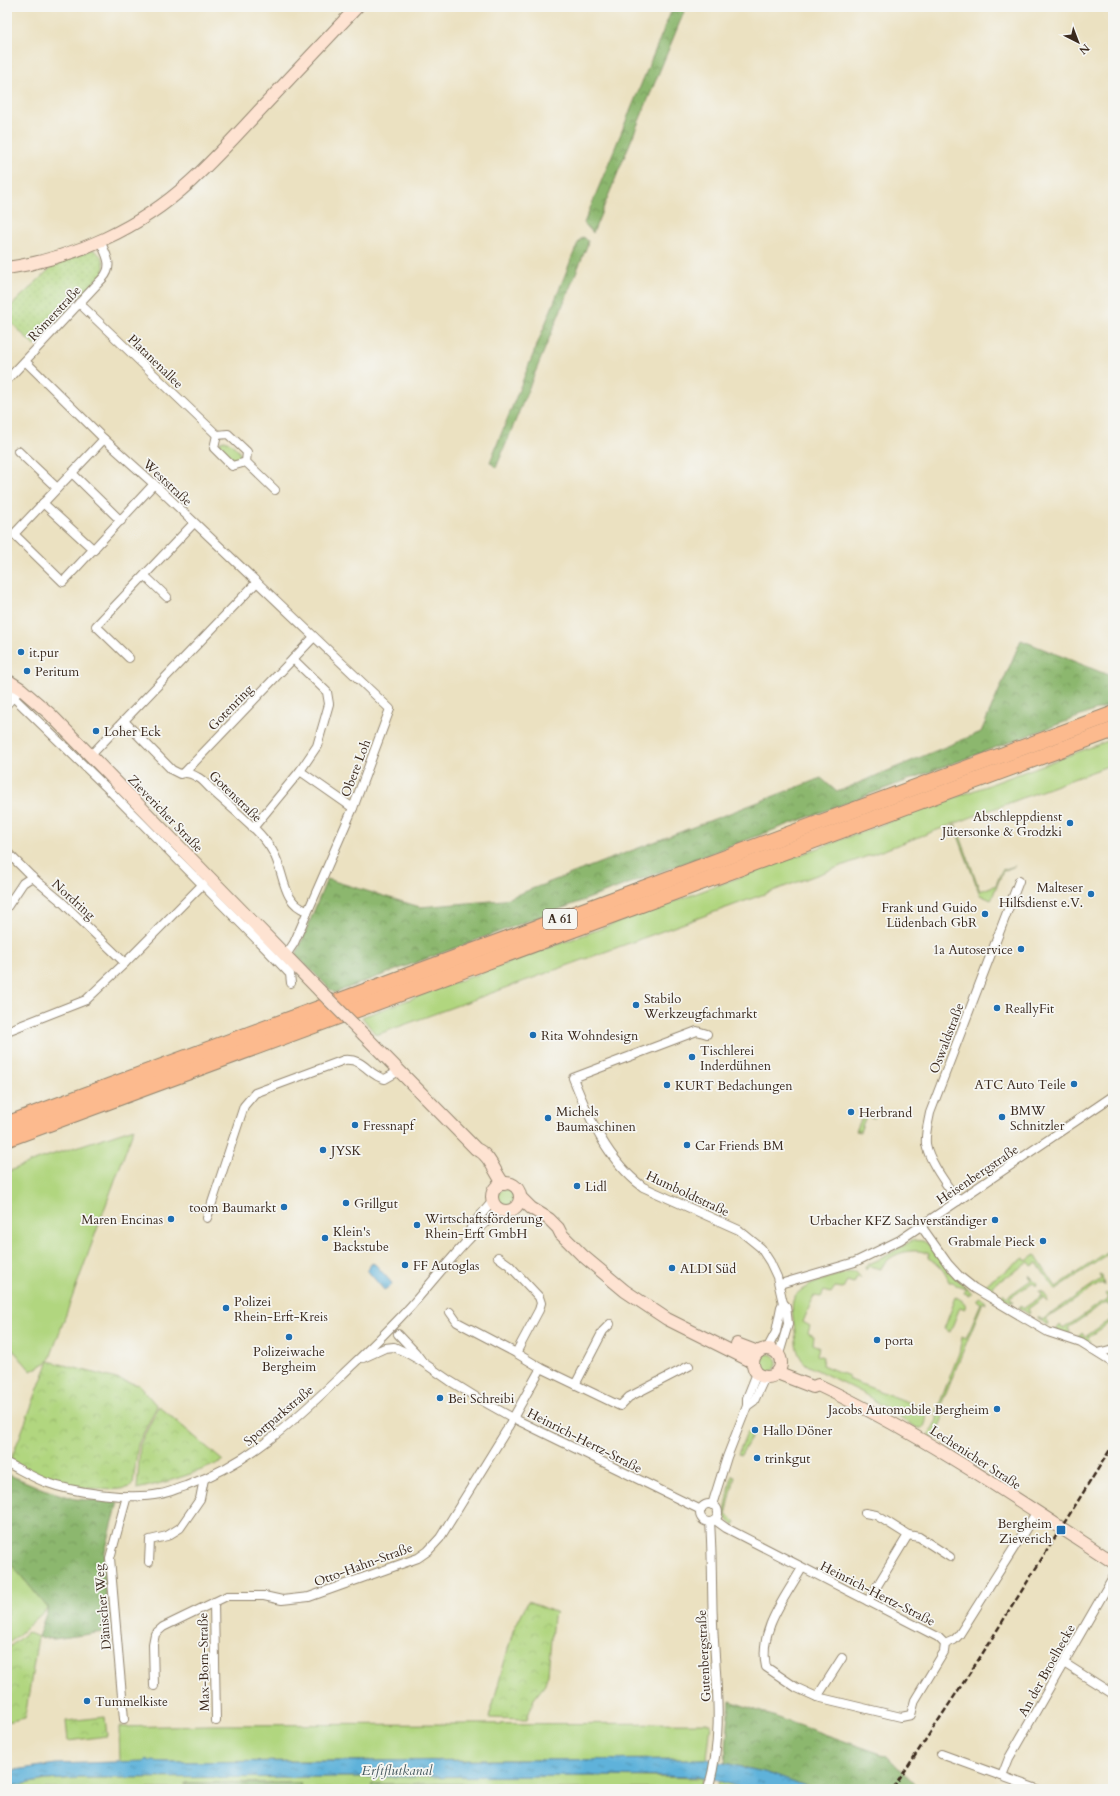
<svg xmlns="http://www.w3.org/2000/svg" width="1120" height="1796" font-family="Cardo,serif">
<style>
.grass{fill:#b1d67f;stroke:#76804e}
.forest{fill:url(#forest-crowns);stroke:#647046}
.park{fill:url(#park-crowns);stroke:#76804e}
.garden{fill:url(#garden-dots);stroke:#76804e}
.water{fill:url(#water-ripples);stroke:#4c6e7c}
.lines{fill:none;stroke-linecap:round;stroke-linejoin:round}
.street-casing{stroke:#938670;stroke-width:10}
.secondary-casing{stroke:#938670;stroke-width:14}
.highway-casing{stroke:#938670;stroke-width:17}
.street{stroke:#fff;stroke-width:8}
.secondary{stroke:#fee3d2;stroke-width:12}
.highway{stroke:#fcba8e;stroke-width:15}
.rail{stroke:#3b2a1e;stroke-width:2.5;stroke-dasharray:6 3;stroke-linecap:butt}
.secondary-bridge-casing{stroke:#938670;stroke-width:14;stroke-linecap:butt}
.secondary-bridge{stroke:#fee3d2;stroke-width:12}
.poi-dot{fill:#1f6fb2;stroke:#f6f6f2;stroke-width:1.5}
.labels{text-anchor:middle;stroke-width:3.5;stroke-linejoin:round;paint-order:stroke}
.shield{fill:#f6f6f2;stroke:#73675e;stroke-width:1}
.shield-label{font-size:12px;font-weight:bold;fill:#3b2a1e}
.street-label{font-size:13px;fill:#3b2a1e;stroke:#f6f6f2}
.poi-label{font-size:13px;fill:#3b2a1e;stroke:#f6f6f2;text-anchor:start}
.water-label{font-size:14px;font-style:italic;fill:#475a60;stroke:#f6f6f2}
</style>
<defs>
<pattern id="forest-crowns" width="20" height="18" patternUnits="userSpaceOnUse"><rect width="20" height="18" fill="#8cb76e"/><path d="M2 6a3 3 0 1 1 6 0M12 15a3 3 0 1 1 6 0" fill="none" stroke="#74955a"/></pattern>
<pattern id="park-crowns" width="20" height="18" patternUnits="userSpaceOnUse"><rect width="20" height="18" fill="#b1d67f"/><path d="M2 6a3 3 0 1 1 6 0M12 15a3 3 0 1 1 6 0" fill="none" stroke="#99b86d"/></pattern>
<pattern id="garden-dots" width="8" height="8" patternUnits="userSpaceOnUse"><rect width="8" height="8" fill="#b1d67f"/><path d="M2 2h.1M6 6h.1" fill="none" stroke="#99b86d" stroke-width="1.8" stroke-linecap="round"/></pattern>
<pattern id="water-ripples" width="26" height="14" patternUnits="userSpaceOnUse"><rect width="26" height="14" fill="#5eb2da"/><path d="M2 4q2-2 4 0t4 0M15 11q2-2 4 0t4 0" fill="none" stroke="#4f91b0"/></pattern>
</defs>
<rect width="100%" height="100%" fill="#f6f6f2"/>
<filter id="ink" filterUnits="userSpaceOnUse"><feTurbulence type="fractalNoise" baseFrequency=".025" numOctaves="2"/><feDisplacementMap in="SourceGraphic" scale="8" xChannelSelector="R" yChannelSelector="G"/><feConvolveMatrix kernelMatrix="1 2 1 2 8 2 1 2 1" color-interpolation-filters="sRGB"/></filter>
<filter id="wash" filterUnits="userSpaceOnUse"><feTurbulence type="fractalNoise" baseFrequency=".012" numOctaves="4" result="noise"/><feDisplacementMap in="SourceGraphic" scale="16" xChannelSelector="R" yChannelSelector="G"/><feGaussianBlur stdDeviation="0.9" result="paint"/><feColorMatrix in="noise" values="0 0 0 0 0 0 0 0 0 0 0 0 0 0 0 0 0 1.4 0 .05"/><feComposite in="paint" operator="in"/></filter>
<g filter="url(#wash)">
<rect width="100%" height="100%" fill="#ebe1c1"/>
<g class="grass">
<path d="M224,440C230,441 239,450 241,456L239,460C232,461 219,450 220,442Z"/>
<polygon points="1113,739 1113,764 836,868 376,1035 362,1017"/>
<polygon points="954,825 956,825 980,891 996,885 1002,870 1015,866 1003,871 991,900 980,895"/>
<polygon points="134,1128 49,1361 31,1371 7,1343 7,1172 42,1158"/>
<circle cx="506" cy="1198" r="9"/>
<path d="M913,1240L923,1241L928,1244L949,1272L971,1292V1294L969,1295L964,1293L965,1288L956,1285L953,1282H949C945,1271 938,1263 928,1258L929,1254C917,1248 900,1251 889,1259C886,1262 883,1266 880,1269L869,1266L866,1270L865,1266L886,1256Z"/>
<polygon points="1107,1252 1107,1255 1055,1290 1037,1263 1032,1266 1029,1262 992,1286 995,1291 991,1291 983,1286 1024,1258 1026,1261 1035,1255 1056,1287"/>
<path d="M855,1271L861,1278L857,1277L854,1283L847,1281L843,1288L835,1287L831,1293L824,1291L821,1297L814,1296L803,1322L810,1326L808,1333L814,1336L813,1344L819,1347L817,1355L823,1357L822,1365L849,1376L848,1379L921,1407C927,1413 928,1420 923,1428H917L861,1392L807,1365C796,1356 796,1344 795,1331C794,1322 790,1307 794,1298C799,1285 842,1273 855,1271Z"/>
<polygon points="1029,1275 1037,1283 1036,1286 1033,1282 1010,1298 1013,1302 1011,1302 1001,1297 1001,1295 1003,1293 1007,1297 1031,1280"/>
<polygon points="1099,1275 1102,1276 1104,1286 1101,1283 1046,1319 1048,1324 1047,1325 1038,1318 1039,1316 1042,1320 1101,1279"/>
<polygon points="1040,1291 1043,1292 1047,1298 1047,1302 1043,1298 1028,1309 1030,1313 1029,1314 1019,1308 1021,1305 1024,1308 1042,1296"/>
<polygon points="1107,1293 1109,1295 1109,1306 1106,1302 1068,1328 1070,1332 1069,1334 1056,1330 1060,1325 1063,1329 1108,1298 1105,1294"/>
<path d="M956,1297C961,1300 967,1302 965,1309L960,1307L950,1332L944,1329Z"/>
<polygon points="980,1297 985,1300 986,1304 983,1302 939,1410 945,1413 934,1438 929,1434 937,1420 937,1410 959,1353 962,1336 966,1338 981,1303 976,1300"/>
<polygon points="1108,1315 1112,1316 1112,1328 1109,1323 1088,1338 1091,1341 1089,1342 1080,1337 1080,1335 1082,1333 1085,1337 1111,1319"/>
<circle cx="768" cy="1363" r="9"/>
<polygon points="747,1432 753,1435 741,1455 738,1454"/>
<polygon points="732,1475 735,1476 726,1515 736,1522 734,1526 724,1516"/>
<polygon points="7,1559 48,1608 7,1645"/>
<polygon points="711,1723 707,1759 120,1762 119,1727 207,1725"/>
<polygon points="596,1776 703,1778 700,1789 471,1789 471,1784 372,1784 371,1789 301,1789 300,1783 185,1783 185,1789 7,1789 7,1787 46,1780 79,1778"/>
<polygon points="719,1781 745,1789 717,1789"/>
</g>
<g class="forest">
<polygon points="673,7 686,7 593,233 584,223"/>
<polygon points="582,237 585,238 588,241 587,246 496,468 490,462 577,245"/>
<polygon points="1021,640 1113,677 1113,704 334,993 296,955 327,879 420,907 503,900 821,778 837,792 981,732"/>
<polygon points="7,1474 43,1489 75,1499 118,1502 105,1552 104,1578 111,1631 54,1639 38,1637 48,1608 7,1559"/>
<polygon points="730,1701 887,1756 918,1788 917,1789 811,1789 768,1773 725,1763"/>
<polygon points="185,1783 300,1783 301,1789 185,1789"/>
<polygon points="372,1784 471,1784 471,1789 371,1789"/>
</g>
<g class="park">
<path d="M49,1361L139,1385L157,1406L138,1444L133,1485C118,1496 64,1485 46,1479C34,1474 22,1467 10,1461C24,1428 35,1394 49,1361Z"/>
<path d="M159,1406L223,1461C194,1474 168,1482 137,1489L140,1444Z"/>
<polygon points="528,1601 557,1613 553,1617 548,1674 544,1686 534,1699 527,1719 489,1718 513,1631"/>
<polygon points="27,1632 38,1637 25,1718 7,1722 7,1649"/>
<polygon points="105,1717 107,1736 68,1741 66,1721"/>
</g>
<g class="garden">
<path d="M93,250C103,256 106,261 103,273L34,346L7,318V310L55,264Z"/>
<polygon points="865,1110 877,1115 874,1118 866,1116 860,1132 856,1131"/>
</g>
<g class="water">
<polygon points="372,1263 375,1264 391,1282 392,1285 384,1290 367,1270"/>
<polygon points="147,1759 150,1761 166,1762 707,1759 768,1773 811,1789 745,1789 719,1781 697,1777 596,1776 79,1778 46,1780 7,1787 7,1771 56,1764 144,1761"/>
</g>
</g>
<g filter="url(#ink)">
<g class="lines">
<defs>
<g id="street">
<path d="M100,241C106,254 114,266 103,278"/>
<polyline points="79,303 217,435 228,434 247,452 246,462 275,490"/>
<polyline points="25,361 104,439 154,484 390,709 353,808 294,943 286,955"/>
<polyline points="7,380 102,279"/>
<polyline points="217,435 214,448 232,466 246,462"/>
<polyline points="104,439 14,534 63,582 154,484"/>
<polyline points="18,451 57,488"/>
<polyline points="72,473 121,521"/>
<polyline points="43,503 94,550"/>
<polyline points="145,576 167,597"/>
<polyline points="129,658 96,626 194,523"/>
<polyline points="7,691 106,787 265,948 290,974 291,983"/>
<polyline points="7,704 17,693"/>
<path d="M124,721L172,770L180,774C185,772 192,774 197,777C203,779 208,787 213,791C232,809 261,830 273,852C285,872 281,902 307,911"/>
<polyline points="91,755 257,582"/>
<polyline points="300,771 353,808"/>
<polyline points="184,773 314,637"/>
<polyline points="253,828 300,771 317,746 329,704 327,692 293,659"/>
<polyline points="7,852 32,877 62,902 125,963"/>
<polyline points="7,907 23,883 32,877"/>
<polyline points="7,1031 86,1000 125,963 203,884"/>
<path d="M707,1034L697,1031L573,1078C589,1118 607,1160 643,1187L739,1230L761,1248L770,1262L777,1277L783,1303L786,1306L788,1324L779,1354"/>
<path d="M958,1201C948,1186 929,1162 926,1144C925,1133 928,1124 930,1113L1019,881"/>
<path d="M207,1218L244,1106L255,1093L344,1060C365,1058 368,1076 385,1079L399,1071"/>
<polyline points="921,1226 948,1264 959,1276 974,1288 1048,1332 1081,1343 1113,1363"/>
<polyline points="466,1241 472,1225 493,1201"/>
<polyline points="498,1257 509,1265 539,1297 541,1303 539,1310 516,1353 541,1368 620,1406 629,1397 689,1366"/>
<polyline points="780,1284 855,1262 900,1240 1113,1096"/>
<polyline points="450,1312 457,1322 516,1353"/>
<polyline points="398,1334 415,1352 421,1360"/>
<polyline points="767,1349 776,1332 781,1307 783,1303"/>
<polyline points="1098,1353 1113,1349"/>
<polyline points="363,1358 385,1348 394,1347 405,1352 421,1361 450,1381 479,1399 513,1418 701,1510"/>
<polyline points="576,1383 603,1331 610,1324"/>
<polyline points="747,1406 754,1401 765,1377"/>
<polyline points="508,1427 541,1368"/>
<path d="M7,1463C19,1469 32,1477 45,1482C74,1493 130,1500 160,1494C169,1493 178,1488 186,1486C250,1463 294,1421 342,1375C367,1351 394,1326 417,1299C444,1268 468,1236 500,1210"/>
<circle cx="709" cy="1513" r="9"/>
<polyline points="712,1505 727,1457 747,1406 747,1398 757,1373"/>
<polyline points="865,1513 876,1515 908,1535 868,1601"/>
<polyline points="715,1520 726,1528 938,1637 945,1644"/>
<polyline points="908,1535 919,1537 950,1557"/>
<polyline points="149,1562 150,1540 167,1536 180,1528 200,1499 204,1479"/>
<path d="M802,1568C785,1598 758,1630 766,1667L797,1688L817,1697L901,1717L911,1715L915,1700L944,1652L945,1644"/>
<polyline points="214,1602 216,1721"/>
<polyline points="945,1644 954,1640 959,1635 1036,1513"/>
<polyline points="1064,1663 1113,1694"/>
<polyline points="154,1686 153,1644 155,1634 163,1627 227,1596 264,1596 282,1600 309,1597 418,1558 428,1551 440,1538 506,1431"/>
<polyline points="817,1697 842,1658"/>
<polyline points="124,1719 110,1558 127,1496"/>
<polyline points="941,1754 1037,1789"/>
<polyline points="1002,1776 1009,1758 1113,1577"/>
<path d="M708,1789C723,1740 717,1690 714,1641C711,1601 713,1562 710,1522"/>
</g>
<g id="secondary">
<path d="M7,268C75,258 140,228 190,182C214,160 236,136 258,112C291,77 324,42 357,7"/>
<polyline points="7,680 21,689 50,714 320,991"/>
<path d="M364,1035L476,1149C490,1154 495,1174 504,1184"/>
<circle cx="506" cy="1197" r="14"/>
<polyline points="520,1197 531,1208 549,1219 558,1228 561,1234 582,1255 625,1291 667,1319 753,1362"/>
<polyline points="737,1344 758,1352"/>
<circle cx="767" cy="1363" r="14"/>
<path d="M777,1373L813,1387L818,1385C922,1434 1017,1499 1113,1562"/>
</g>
<g id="highway">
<polyline points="7,1124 1113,714"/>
<polyline points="7,1139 1113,730"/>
</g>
</defs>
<use href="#street" class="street-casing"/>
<use href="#secondary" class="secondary-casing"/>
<use href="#highway" class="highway-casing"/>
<use href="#street" class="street"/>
<use href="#secondary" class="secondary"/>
<use href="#highway" class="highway"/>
<polyline class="rail" points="893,1789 979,1659 1113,1445"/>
<defs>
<polyline id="secondary-bridge" points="320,991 364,1035"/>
</defs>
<use href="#secondary-bridge" class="secondary-bridge-casing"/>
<use href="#secondary-bridge" class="secondary-bridge"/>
</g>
</g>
<g class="poi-dot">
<circle cx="21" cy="652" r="4"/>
<circle cx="27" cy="671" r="4"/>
<circle cx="96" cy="731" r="4"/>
<circle cx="1070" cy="823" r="4"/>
<circle cx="1091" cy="894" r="4"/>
<circle cx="985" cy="914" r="4"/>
<circle cx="1021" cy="949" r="4"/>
<circle cx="636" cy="1005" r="4"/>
<circle cx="997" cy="1008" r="4"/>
<circle cx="533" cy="1035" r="4"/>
<circle cx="692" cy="1057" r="4"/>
<circle cx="1074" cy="1084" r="4"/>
<circle cx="667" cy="1085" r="4"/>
<circle cx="851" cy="1112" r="4"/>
<circle cx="1002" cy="1117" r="4"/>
<circle cx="548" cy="1118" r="4"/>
<circle cx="355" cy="1125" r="4"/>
<circle cx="687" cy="1145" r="4"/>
<circle cx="323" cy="1150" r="4"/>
<circle cx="577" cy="1186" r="4"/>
<circle cx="346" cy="1203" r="4"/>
<circle cx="284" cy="1207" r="4"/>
<circle cx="171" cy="1219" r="4"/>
<circle cx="995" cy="1220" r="4"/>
<circle cx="417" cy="1225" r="4"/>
<circle cx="325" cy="1238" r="4"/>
<circle cx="1043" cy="1241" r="4"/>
<circle cx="405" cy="1265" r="4"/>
<circle cx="672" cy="1268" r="4"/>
<circle cx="226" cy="1308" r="4"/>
<circle cx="289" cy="1337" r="4"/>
<circle cx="877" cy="1340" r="4"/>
<circle cx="440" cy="1398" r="4"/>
<circle cx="997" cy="1409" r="4"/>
<circle cx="755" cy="1430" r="4"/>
<circle cx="757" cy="1458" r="4"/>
<rect x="1056" y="1525" width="10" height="10" rx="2"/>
<circle cx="87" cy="1701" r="4"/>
</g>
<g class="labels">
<rect class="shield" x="543" y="909" width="34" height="20" rx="3"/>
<g class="shield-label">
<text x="560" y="923">A 61</text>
</g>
<g class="street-label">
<text transform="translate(54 313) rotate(-47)" y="5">Römerstraße</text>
<text transform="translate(156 361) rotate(44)" y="5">Platanenallee</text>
<text transform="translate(168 482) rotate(43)" y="5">Weststraße</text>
<text transform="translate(230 707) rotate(-46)" y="5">Gotenring</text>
<text transform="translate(355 768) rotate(-69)" y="5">Obere Loh</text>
<text transform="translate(236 796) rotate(44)" y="5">Gotenstraße</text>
<text transform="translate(166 813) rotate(46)" y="5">Zievericher Straße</text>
<text transform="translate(74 899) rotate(42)" y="5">Nordring</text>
<text transform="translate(946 1038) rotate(-69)" y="5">Oswaldstraße</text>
<text transform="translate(977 1174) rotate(-34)" y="5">Heisenbergstraße</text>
<text transform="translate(688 1193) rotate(25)" y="5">Humboldtstraße</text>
<text transform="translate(278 1415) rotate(-40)" y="5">Sportparkstraße</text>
<text transform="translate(585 1440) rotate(27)" y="5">Heinrich-Hertz-Straße</text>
<text transform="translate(976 1457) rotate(33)" y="5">Lechenicher Straße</text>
<text transform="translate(363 1564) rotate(-20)" y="5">Otto-Hahn-Straße</text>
<text transform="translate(878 1593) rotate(27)" y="5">Heinrich-Hertz-Straße</text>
<text transform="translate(102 1607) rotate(-95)" y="5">Dänischer Weg</text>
<text transform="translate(703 1656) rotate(-93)" y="5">Gutenbergstraße</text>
<text transform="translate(203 1662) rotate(-91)" y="5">Max-Born-Straße</text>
<text transform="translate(1046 1670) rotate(-61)" y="5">An der Broelhecke</text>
</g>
<g class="poi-label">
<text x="29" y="657">it.pur</text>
<text x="35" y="676">Peritum</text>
<text x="104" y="736">Loher Eck</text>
<text x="1062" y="821" text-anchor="end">Abschleppdienst<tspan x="1062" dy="15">Jütersonke &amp; Grodzki</tspan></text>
<text x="1083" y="892" text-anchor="end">Malteser<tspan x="1083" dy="15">Hilfsdienst e.V.</tspan></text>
<text x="977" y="912" text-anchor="end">Frank und Guido<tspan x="977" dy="15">Lüdenbach GbR</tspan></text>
<text x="1013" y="954" text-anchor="end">1a Autoservice</text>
<text x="644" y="1003">Stabilo<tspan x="644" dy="15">Werkzeugfachmarkt</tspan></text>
<text x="1005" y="1013">ReallyFit</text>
<text x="541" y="1040">Rita Wohndesign</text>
<text x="700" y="1055">Tischlerei<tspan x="700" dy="15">Inderdühnen</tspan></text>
<text x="1066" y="1089" text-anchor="end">ATC Auto Teile</text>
<text x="675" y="1090">KURT Bedachungen</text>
<text x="1010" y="1115">BMW<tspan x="1010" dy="15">Schnitzler</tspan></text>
<text x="556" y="1116">Michels<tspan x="556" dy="15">Baumaschinen</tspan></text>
<text x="859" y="1117">Herbrand</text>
<text x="363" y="1130">Fressnapf</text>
<text x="695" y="1150">Car Friends BM</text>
<text x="331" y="1155">JYSK</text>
<text x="585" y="1191">Lidl</text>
<text x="354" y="1208">Grillgut</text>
<text x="276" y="1212" text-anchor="end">toom Baumarkt</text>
<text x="425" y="1223">Wirtschaftsförderung<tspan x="425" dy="15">Rhein-Erft GmbH</tspan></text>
<text x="163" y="1224" text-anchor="end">Maren Encinas</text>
<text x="987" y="1225" text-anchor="end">Urbacher KFZ Sachverständiger</text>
<text x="333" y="1236">Klein's<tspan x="333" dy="15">Backstube</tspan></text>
<text x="1035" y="1246" text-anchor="end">Grabmale Pieck</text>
<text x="413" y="1270">FF Autoglas</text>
<text x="680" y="1273">ALDI Süd</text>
<text x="234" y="1306">Polizei<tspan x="234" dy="15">Rhein-Erft-Kreis</tspan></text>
<text x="885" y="1345">porta</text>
<text x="289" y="1356" text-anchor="middle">Polizeiwache<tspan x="289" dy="15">Bergheim</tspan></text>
<text x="448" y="1403">Bei Schreibi</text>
<text x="989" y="1414" text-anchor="end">Jacobs Automobile Bergheim</text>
<text x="763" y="1435">Hallo Döner</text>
<text x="765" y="1463">trinkgut</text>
<text x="1052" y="1528" text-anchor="end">Bergheim<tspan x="1052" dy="15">Zieverich</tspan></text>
<text x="95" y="1706">Tummelkiste</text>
</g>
<g class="water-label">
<text x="397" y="1775">Erftflutkanal</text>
</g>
</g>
<rect width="1120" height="1796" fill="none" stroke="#f6f6f2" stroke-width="24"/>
<g transform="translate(1078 42) rotate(138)" stroke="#f6f6f2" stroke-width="3" paint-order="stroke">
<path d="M0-3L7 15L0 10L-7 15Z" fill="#3b2a1e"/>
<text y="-6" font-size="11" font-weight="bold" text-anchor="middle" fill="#3b2a1e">N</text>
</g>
</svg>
